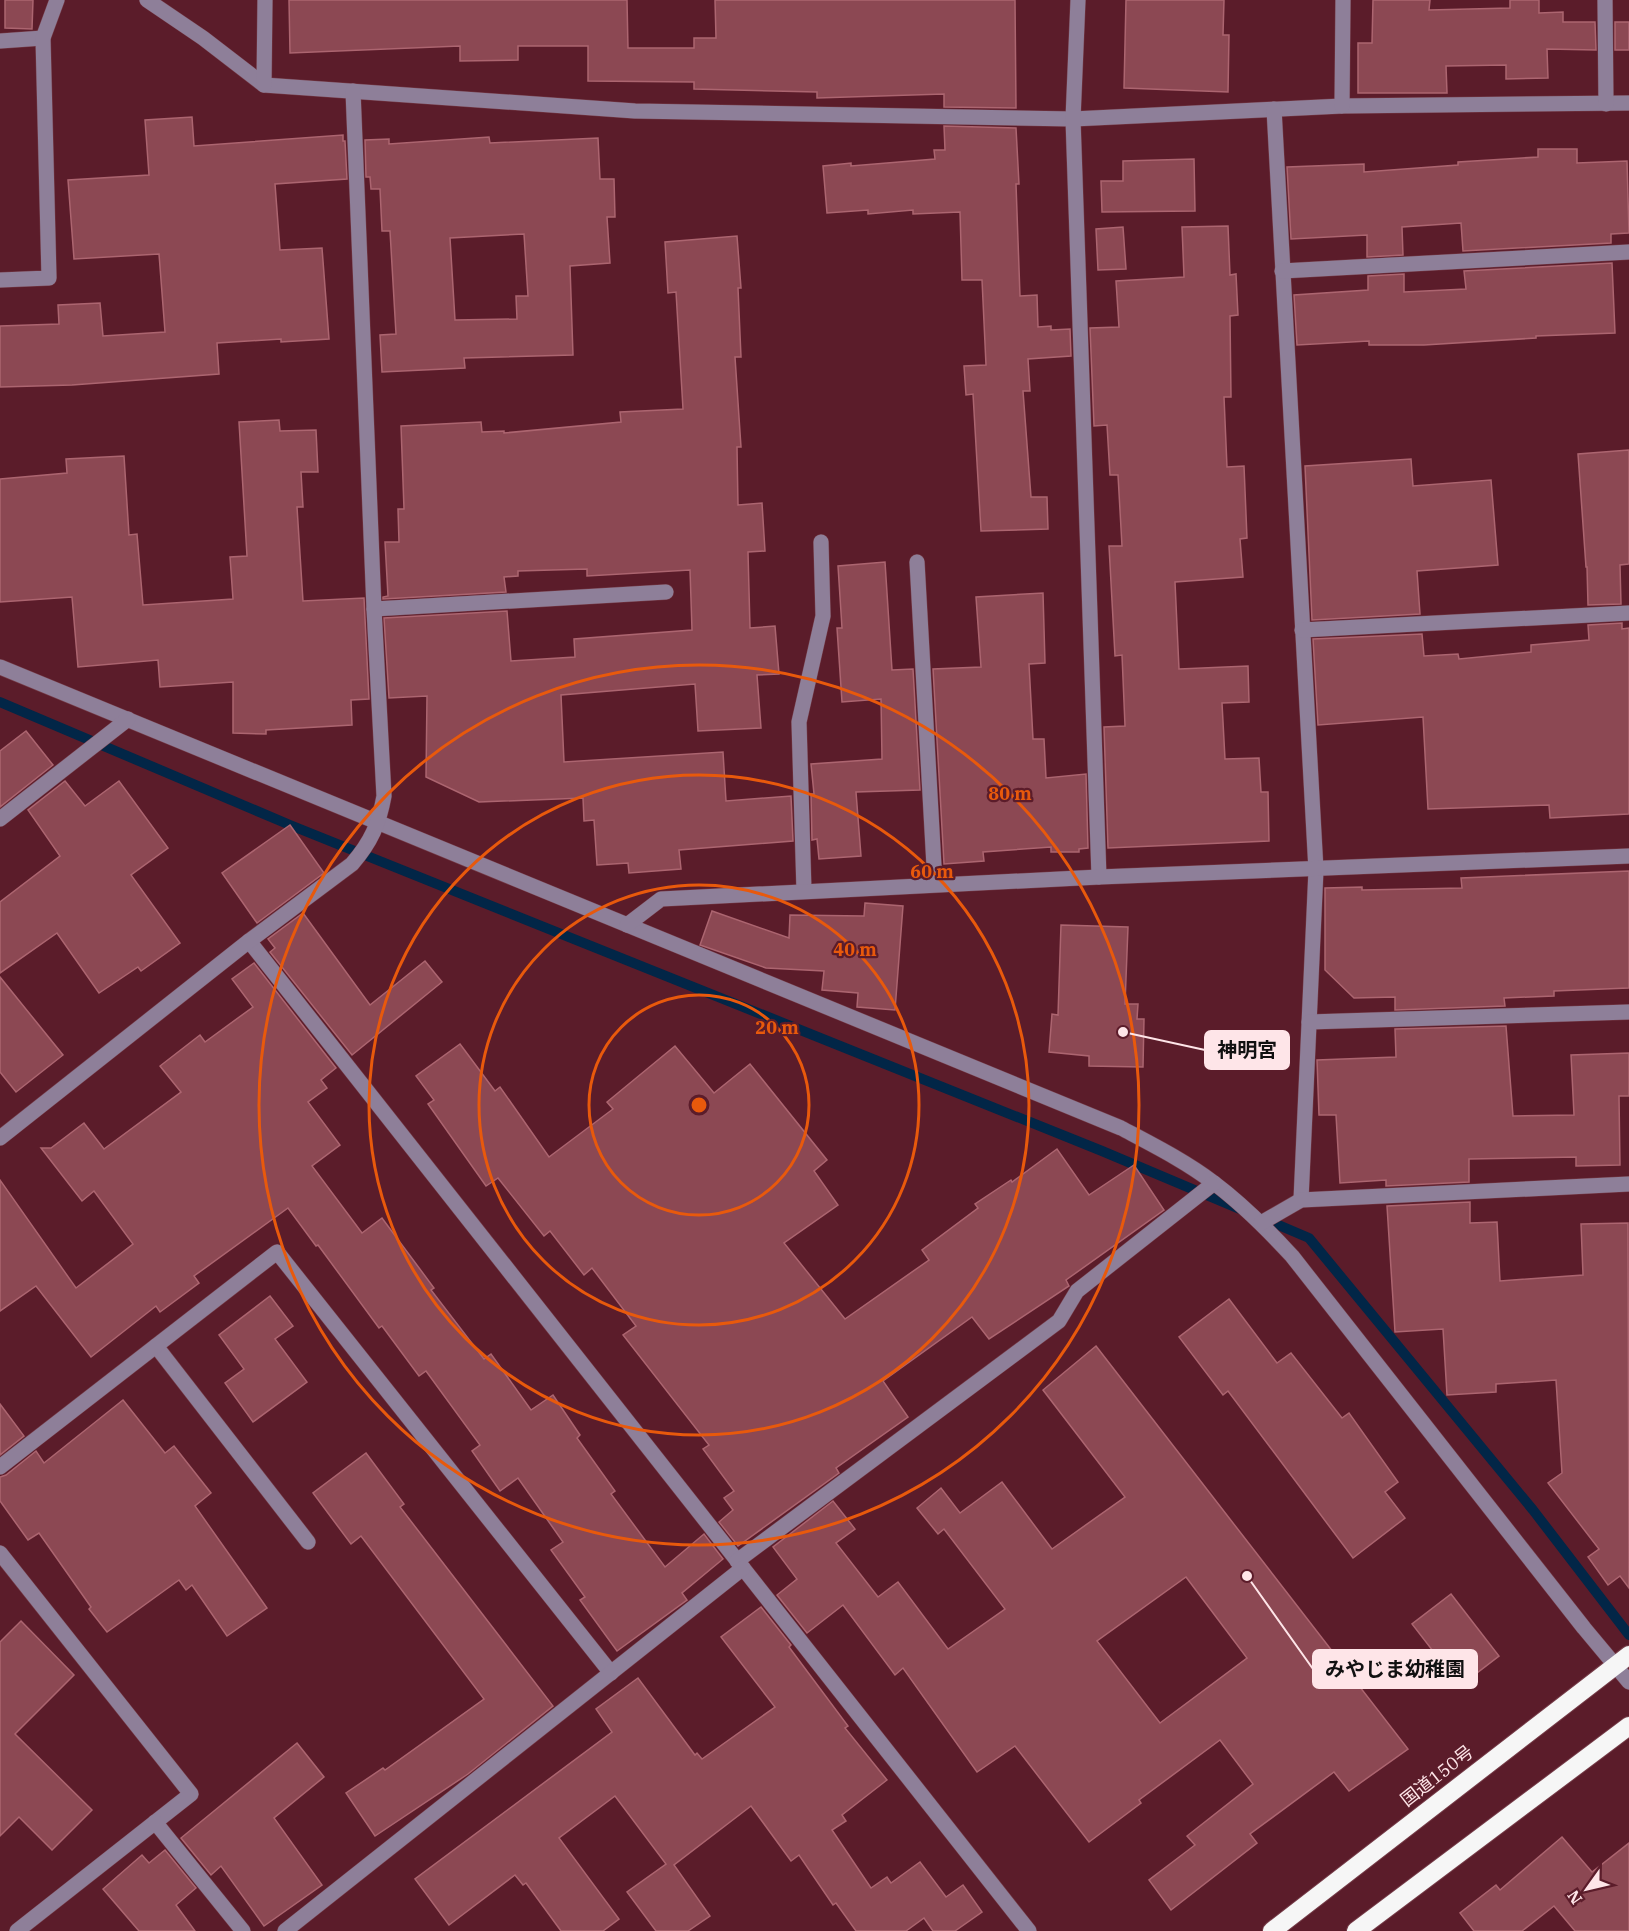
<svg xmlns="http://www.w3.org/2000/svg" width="1629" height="1931" font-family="'IBM Plex Serif','Noto Sans JP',serif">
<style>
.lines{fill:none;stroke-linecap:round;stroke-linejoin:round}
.stream{stroke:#022647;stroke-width:10}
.building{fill:#8c4853;stroke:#ac6570;stroke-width:1.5;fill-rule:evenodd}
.minor-casing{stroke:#753c48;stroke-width:16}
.highway-casing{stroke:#753c48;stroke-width:20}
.minor{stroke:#8e7f99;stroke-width:15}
.highway{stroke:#f6f6f6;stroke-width:18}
.ring{fill:none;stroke:#e8590c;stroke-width:3}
.labels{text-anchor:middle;stroke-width:4.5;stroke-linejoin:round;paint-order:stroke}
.street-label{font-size:18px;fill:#fee5e8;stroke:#5b1c2a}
.centre{fill:#e8590c;stroke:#5b1c2a;stroke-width:3}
.ring-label{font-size:18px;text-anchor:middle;font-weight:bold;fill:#e8590c;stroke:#5b1c2a;stroke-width:4.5;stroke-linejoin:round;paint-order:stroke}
.leader{fill:none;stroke:#fee5e8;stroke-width:2}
.callout-dot{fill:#fee5e8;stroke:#5b1c2a;stroke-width:2}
.callout{fill:#fee5e8;stroke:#fee5e8;stroke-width:2}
.callout-label{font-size:20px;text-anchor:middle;font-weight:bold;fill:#111}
</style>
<rect width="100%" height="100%" fill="#5b1c2a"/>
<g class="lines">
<g class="stream">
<polyline points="0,702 290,825 1102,1151 1242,1210"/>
<polyline points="1262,1218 1309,1238 1533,1510 1629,1635"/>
</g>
</g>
<g class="building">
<polygon points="5,0 33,0 32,29 5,28"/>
<polygon points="289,0 627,0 628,48 694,48 694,38 716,38 715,0 1015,0 1016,108 944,107 944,94 817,98 817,92 694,89 694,82 588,81 588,46 518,46 518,60 460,61 460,46 290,53"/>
<polygon points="1126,0 1224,0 1223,35 1229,35 1228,92 1124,88"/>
<polygon points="1373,0 1430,0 1429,10 1510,8 1510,0 1539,0 1539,13 1563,12 1563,22 1595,22 1596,50 1547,49 1548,78 1506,79 1506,65 1446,66 1447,93 1358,93 1358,43 1372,43"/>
<rect x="1615" y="22" width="14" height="28"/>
<polygon points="192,117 194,146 343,135 343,141 345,141 347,179 275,184 280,250 322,248 329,339 281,342 281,339 217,343 219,374 72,385 0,387 0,326 59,324 58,305 100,303 103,336 165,332 159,254 74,259 68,180 149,175 145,120"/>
<polygon points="944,126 1016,128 1019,184 1016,184 1020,296 1037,295 1038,327 1051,326 1051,330 1070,329 1071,356 1028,359 1030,391 1023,391 1031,497 1047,497 1048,529 981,531 973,394 966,395 964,366 986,365 982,280 962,280 960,212 913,214 913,210 868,214 868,210 827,213 823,166 851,163 851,166 935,159 934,150 945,150"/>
<path d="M489,137L490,143L598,138L600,179H614L615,217H607L610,263L570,266L573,355L464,358L465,368L382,372L380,335L396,334L390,231H382L380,189H371L370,177H366L365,140L389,139V144ZM524,234L528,296H516L517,319L455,320L450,238Z"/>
<polygon points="1538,149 1577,149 1577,163 1627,161 1629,233 1611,234 1611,243 1463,251 1461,223 1402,227 1403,255 1367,257 1367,235 1291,239 1287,167 1364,164 1364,172 1458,165 1458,162 1538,157"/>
<polygon points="1194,159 1195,211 1102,212 1101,181 1123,181 1123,161"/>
<polygon points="1228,226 1230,275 1236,274 1238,315 1230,316 1231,397 1224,397 1227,467 1244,466 1247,538 1240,539 1243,577 1175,582 1179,669 1248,666 1249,702 1222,703 1225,759 1259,758 1261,792 1268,792 1269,841 1108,848 1104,727 1125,726 1122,655 1115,656 1109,546 1122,546 1118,475 1110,475 1107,425 1094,426 1090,328 1119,327 1116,281 1184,277 1182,227"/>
<polygon points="1123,227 1126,269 1098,270 1096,229"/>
<polygon points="737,236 741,288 738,288 741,357 735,357 741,447 737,447 738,505 762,503 765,551 748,552 750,628 775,626 779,674 757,675 761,728 698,731 695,684 561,695 564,762 723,752 726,801 791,796 793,841 679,850 681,869 629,873 628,863 597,865 594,820 584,821 583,798 479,802 426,777 427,696 389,698 384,618 507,611 511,661 575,657 574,639 692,630 690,570 587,576 587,569 518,571 518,576 504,577 506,592 383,599 383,597 388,596 385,542 399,542 398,509 404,509 401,426 481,422 482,432 504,431 504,433 621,422 620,412 683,409 676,292 668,293 665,242"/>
<polygon points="1612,263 1615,333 1536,336 1536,338 1424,345 1369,345 1369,341 1297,345 1294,295 1368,290 1368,276 1404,274 1404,292 1466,289 1464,271"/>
<polygon points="279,420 280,431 316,430 318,472 301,472 303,507 297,507 303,601 364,598 369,699 351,700 352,725 266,730 266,734 233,733 233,682 160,687 158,660 78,667 72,597 0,602 0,479 67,473 66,459 124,456 129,535 137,534 143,605 233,599 230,557 247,556 239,422"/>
<polygon points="1629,450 1629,564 1620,565 1621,604 1588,605 1587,567 1586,567 1578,454"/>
<polygon points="1411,459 1413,486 1491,480 1498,565 1417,571 1420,614 1312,620 1305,466"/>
<polygon points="885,562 892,670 913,669 920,790 856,792 861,856 819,859 817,839 812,840 811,794 814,794 811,764 882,759 881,699 842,702 837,628 842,628 838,566"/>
<polygon points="1043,593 1045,663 1029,664 1033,739 1044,739 1046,778 1086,774 1088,848 1079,849 1079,852 1051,852 1051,847 983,852 984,861 944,864 933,669 981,667 976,597"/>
<polygon points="1622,623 1622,629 1629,628 1629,814 1550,818 1549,805 1428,809 1423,717 1318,725 1313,639 1422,634 1424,656 1458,654 1459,659 1531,652 1531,645 1589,640 1588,625"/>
<polygon points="26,731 53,765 0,807 0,751"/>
<polygon points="65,781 85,806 119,781 168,848 131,875 180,943 141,971 138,967 99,993 57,933 0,973 0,902 60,856 28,810"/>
<polygon points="290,825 324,873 257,923 222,873"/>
<polygon points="1629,871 1629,988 1554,991 1554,996 1504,998 1505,1006 1395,1010 1395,997 1354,998 1325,970 1325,888 1362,887 1362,890 1462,888 1461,878"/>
<polygon points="865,903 903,906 895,1010 857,1007 858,993 822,990 824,971 766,968 700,945 712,911 789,938 790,915 864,916"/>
<polygon points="303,913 370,1005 425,961 442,982 352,1055 270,952 275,948 268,939"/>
<polygon points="1061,925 1128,927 1125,1004 1138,1004 1137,1019 1144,1019 1143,1067 1089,1066 1089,1056 1049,1052 1052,1014 1058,1015"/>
<polygon points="254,963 336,1068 321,1080 327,1088 308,1102 340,1145 312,1166 362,1233 382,1218 434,1288 431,1290 484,1359 491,1354 531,1410 553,1395 580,1435 577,1438 615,1491 611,1494 665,1567 704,1534 723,1559 682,1593 687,1600 617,1651 580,1600 585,1597 551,1550 563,1542 518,1478 500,1491 472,1451 480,1445 426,1371 419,1376 382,1326 379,1328 318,1245 316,1246 288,1208 194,1276 199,1283 160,1312 156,1306 91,1357 36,1286 0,1311 0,1180 76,1288 133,1244 94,1191 82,1201 41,1148 51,1148 84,1123 104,1149 181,1092 160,1066 200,1035 205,1042 253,1007 232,979"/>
<polygon points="0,977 63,1055 16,1092 0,1072"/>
<polygon points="1506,1026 1513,1116 1574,1115 1571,1055 1629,1053 1629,1096 1619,1096 1620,1165 1576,1166 1576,1157 1469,1159 1469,1182 1386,1186 1386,1180 1340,1183 1336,1115 1319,1115 1317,1060 1396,1057 1395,1029"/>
<polygon points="460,1044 495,1091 500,1087 549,1157 613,1109 607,1102 675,1046 714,1093 750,1064 827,1160 814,1171 838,1205 784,1243 845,1319 929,1260 922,1250 978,1208 975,1204 1011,1180 1012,1182 1057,1149 1089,1195 1134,1165 1164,1210 1066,1280 1069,1286 989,1339 972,1317 883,1381 908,1417 836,1468 839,1473 738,1546 719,1522 733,1510 724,1498 734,1491 703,1449 709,1445 623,1335 636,1326 592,1268 584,1275 550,1231 544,1236 498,1178 486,1186 428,1104 434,1100 416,1076"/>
<polygon points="1470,1202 1470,1223 1497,1222 1500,1281 1583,1275 1581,1224 1628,1223 1629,1588 1620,1576 1608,1585 1588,1557 1599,1549 1548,1483 1562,1473 1556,1380 1496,1384 1496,1392 1447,1395 1443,1329 1395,1332 1387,1206"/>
<polygon points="270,1296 293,1326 275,1339 307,1382 253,1422 225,1383 244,1369 219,1335"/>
<polygon points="1229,1299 1277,1363 1291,1353 1342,1418 1349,1413 1398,1482 1385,1492 1405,1518 1353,1558 1228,1391 1223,1395 1179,1337"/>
<path d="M1096,1346L1408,1749L1349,1791L1334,1772L1250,1834L1257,1843L1171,1910L1149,1880L1195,1845L1187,1836L1253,1784L1220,1740L1139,1800L1141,1803L1089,1842L1015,1746L977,1772L903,1668L895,1675L843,1605L807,1633L777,1595L797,1579L773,1547L833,1501L855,1529L836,1543L878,1597L898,1582L948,1649L1005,1609L944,1529L938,1534L917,1508L941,1488L960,1513L1002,1482L1052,1549L1125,1497L1043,1390ZM1186,1577L1247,1658L1160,1723L1097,1641Z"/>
<polygon points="123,1400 165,1453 174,1446 211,1493 195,1506 267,1608 227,1636 192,1585 186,1590 179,1580 107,1632 89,1609 91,1607 39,1533 28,1540 0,1501 0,1477 6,1475 36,1451 44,1463"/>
<polygon points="0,1404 24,1436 0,1455"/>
<polygon points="366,1453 404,1504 400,1507 553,1706 468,1774 375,1836 346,1793 383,1768 385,1770 484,1699 361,1536 351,1544 313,1493"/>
<polygon points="1451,1594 1499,1656 1460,1686 1412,1624"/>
<polygon points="761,1607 791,1645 789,1647 848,1726 845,1728 887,1780 842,1815 846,1821 832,1830 871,1888 887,1877 891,1883 920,1862 946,1897 963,1885 982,1912 955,1931 933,1931 924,1918 906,1931 856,1931 836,1903 833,1905 799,1855 791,1861 751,1806 674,1865 710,1916 688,1931 656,1931 627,1892 666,1864 615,1796 559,1838 619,1919 603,1931 561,1931 526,1883 523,1885 515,1875 449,1925 415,1879 612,1732 596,1709 638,1678 695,1755 697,1753 702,1759 775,1707 721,1637"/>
<polygon points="21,1621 74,1675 15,1734 92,1810 52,1850 19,1817 0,1836 0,1642"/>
<polygon points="297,1743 324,1777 274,1818 322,1885 264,1926 221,1866 211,1875 181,1838"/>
<polygon points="1562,1837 1592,1872 1629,1843 1629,1931 1575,1931 1554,1906 1522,1931 1474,1931 1460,1913 1496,1885 1500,1890"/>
<polygon points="165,1850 196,1888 176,1905 195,1931 139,1931 103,1889 142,1855 149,1863"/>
</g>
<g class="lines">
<defs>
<g id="minor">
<polyline points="147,0 203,38 264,85 635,111 1073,119 1342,106 1629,103"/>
<polyline points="1078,0 1073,119 1099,877"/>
<polyline points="1605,0 1606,104"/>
<polyline points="0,41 43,38"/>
<polyline points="264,85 265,0"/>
<polyline points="1342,106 1343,0"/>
<polyline points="1274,109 1316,870 1301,1200"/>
<polyline points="1282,271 1629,252"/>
<polyline points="0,280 49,278 43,38 57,0"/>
<polyline points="917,562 935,884"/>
<polyline points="374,609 666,592"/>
<polyline points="1302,630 1629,613"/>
<path d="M0,667L1121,1128C1153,1145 1185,1161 1214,1183C1242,1204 1268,1230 1292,1256L1584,1628L1629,1682"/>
<polyline points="0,819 128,719"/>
<polyline points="804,891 799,722 823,616 821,542"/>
<polyline points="627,925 661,899 1099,877 1629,856"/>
<polyline points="249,941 1029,1931"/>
<polyline points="1309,1022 1629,1012"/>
<path d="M0,1138L249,941L352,864C371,842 379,824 384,796L374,609L353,91"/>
<polyline points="1261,1223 1301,1200 1629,1184"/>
<polyline points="156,1346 308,1542"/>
<polyline points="0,1467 277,1252 611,1673"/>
<polyline points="0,1553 191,1794 17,1931"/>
<polyline points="737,1561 1059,1321 1077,1291 1214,1183"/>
<polyline points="155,1822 243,1931"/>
<polyline points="285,1931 743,1568"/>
</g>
<g id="highway">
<polyline points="1272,1931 1629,1655"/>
<polyline points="1356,1931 1629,1726"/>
</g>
</defs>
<use href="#minor" class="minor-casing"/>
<use href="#highway" class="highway-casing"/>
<use href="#minor" class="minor"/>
<use href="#highway" class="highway"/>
</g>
<g class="ring">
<circle cx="699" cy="1105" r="110"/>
<circle cx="699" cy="1105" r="220"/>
<circle cx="699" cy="1105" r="330"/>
<circle cx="699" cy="1105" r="440"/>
</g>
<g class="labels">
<g class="street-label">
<text transform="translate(1437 1776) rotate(-38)" y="6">国道150号</text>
</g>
</g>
<circle cx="699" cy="1105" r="9" class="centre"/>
<g class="ring-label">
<text x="1010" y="800">80 m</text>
<text x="932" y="878">60 m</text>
<text x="855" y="956">40 m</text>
<text x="777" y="1034">20 m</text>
</g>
<path class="leader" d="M1123 1032L1205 1050M1247 1576L1313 1669"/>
<g class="callout-dot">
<circle cx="1123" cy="1032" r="6"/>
<circle cx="1247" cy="1576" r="6"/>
</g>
<g class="callout">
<rect x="1205" y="1031" width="84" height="38" rx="6"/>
<rect x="1313" y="1650" width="164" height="38" rx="6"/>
</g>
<g class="callout-label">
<text x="1247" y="1057">神明宮</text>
<text x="1395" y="1676">みやじま幼稚園</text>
</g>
<g transform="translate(1587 1889) rotate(236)" stroke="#5b1c2a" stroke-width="4.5" paint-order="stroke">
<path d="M0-4.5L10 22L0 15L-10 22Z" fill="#fee5e8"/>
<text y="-9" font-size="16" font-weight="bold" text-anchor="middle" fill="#fee5e8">N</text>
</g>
</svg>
